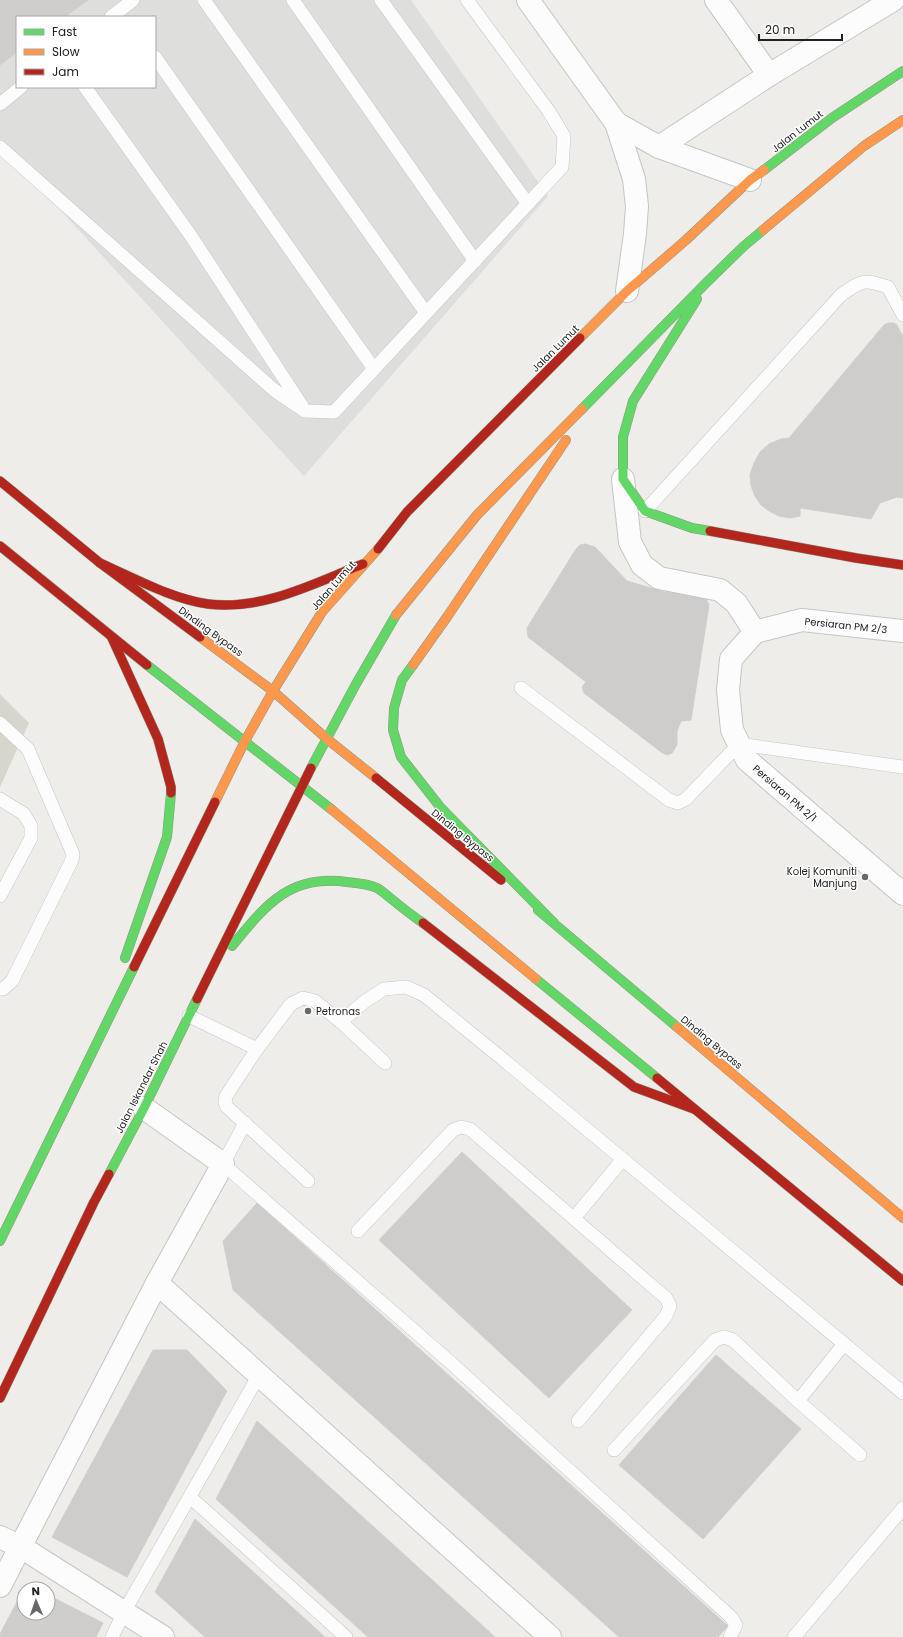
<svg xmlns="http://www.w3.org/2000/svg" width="903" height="1637" font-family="Poppins,sans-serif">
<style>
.construction{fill:#d6d6cc}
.parking{fill:#dededc}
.building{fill:#cfcdcb;stroke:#d1cfcb}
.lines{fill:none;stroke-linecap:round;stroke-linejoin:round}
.lane-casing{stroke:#c5c5c4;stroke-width:14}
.street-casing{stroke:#c5c5c4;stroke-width:24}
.fast-casing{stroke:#939783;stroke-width:10}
.slow-casing{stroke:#939783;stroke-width:10}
.jam-casing{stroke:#939783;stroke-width:10}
.lane{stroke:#fcfcfc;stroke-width:13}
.street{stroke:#fcfcfc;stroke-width:22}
.fast{stroke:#63d668;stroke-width:9}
.slow{stroke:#ff974d;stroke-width:9}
.jam{stroke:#b3261e;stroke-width:9}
.poi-dot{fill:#686867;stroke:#fff;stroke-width:1.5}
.labels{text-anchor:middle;stroke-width:3;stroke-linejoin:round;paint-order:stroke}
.street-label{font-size:10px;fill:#202020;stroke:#fff}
.poi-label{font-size:10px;fill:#202020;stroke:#fff;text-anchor:end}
</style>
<rect width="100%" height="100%" fill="#eeedea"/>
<polygon class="construction" points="0,694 29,723 0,787"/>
<polygon class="parking" points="88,0 411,0 548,196 304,476 0,144 0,65 17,52 17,87 155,87 155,17 65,17"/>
<g class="building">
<polygon points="0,0 88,0 65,17 17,17 17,52 0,65"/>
<polygon points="888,323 894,323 897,325 903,337 903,498 897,497 880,503 871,519 800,508 800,516 790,518 779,516 769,511 761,505 755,496 751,486 750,475 754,463 760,452 769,444 781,439 789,438 884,325"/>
<polygon points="585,544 595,547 627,581 664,592 688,590 706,598 709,605 691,720 681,721 677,731 677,745 672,753 667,755 661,752 584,693 582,687 586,682 528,637 527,628 576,549 580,545"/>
<polygon points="462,1152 632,1310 549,1398 379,1240"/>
<polygon points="257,1203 728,1626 718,1637 619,1637 233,1290 223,1241"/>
<polygon points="153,1350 187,1350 227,1391 127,1577 52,1537"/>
<polygon points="716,1355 801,1429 703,1539 619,1465"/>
<polygon points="257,1421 495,1637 368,1637 216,1499"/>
<polygon points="195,1519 325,1637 205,1637 155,1592"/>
<polygon points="48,1595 103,1623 96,1637 0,1637 0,1634 18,1600 24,1599 24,1613 48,1613"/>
</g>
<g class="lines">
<defs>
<g id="lane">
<polyline points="204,0 426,313"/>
<polyline points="293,0 475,261"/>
<polyline points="381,0 528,204"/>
<polyline points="111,17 133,0"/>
<polyline points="155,57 374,369"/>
<polyline points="85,87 191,236 302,406"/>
<polyline points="0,104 21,87"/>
<polyline points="0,147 274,390 305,411 334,412 562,167 564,136 548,110 467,0"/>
<path d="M645,511L841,295C862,280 864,279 888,287L903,315"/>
<polyline points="521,688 669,800 678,803 686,799 739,744 903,767"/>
<polyline points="0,723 28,749 73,854 72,860 12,981 3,989 0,989"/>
<polyline points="0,799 24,814 31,826 31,838 0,896"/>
<polyline points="189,1016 257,1049"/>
<polyline points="341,1022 364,1002 384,989 406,987 424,995 499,1056 903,1393"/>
<polyline points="245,1123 223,1164 450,1362 731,1617 736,1625 730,1637"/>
<polyline points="308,1181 227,1107 225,1102 226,1096 257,1049 291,1004 303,998 315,1001 341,1022 385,1063"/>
<polyline points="574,1218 623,1159"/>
<polyline points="358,1231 453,1130 461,1127 470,1129 666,1298 670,1306 666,1316 578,1421"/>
<polyline points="798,1401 844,1344"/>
<polyline points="614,1450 715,1340 724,1337 733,1340 798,1401 860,1455"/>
<polyline points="190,1497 346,1637"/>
<polyline points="112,1637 124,1612 259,1375"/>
<polyline points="794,1637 903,1508"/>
</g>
<g id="street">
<polyline points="528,0 616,123 634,179 637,206 635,234 627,291"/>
<polyline points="716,0 769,75"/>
<polyline points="616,123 659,147 750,180"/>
<polyline points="659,147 769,75 893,0"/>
<polyline points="623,479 630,542 642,565 659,578 720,590 736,603 755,632"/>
<polyline points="903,631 802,620 755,632 731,659 728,690 732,730 747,760 903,894"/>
<polyline points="157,1283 550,1637"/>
<polyline points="0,1537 21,1547 163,1637"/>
<polyline points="0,1586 157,1283 223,1164 144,1108"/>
</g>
<g id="fast">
<polyline points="764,170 832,118 903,71"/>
<polyline points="697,299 633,401 623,437 623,479 645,511 692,528 710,531"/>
<polyline points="582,409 707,282 744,246 763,230"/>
<polyline points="147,665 331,809"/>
<polyline points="413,665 402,680 394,708 393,730 401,757 441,808 554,923"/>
<polyline points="311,768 356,684 396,615"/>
<polyline points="538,910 677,1027"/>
<path d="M232,946C265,906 289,874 347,882C356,883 368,884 377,888C381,890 385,894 389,897C400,906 411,915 423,923"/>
<polyline points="125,958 167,837 171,793"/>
<polyline points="536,979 657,1078"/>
<polyline points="109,1174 144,1108 197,999"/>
<polyline points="0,1241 134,967"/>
</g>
<g id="slow">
<polyline points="763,230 864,146 903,120"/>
<polyline points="580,338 627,291 686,240 750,180 764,170"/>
<polyline points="396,615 477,515 582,409"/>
<polyline points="200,637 273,691 327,739 376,778"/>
<polyline points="413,665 447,617 566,440"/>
<polyline points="215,802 245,741 273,691 322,612 378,549"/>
<polyline points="331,809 536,979"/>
<polyline points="677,1027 903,1218"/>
</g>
<g id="jam">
<polyline points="0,481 100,563 200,637"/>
<polyline points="710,531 856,558 903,565"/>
<polyline points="0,546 147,665"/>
<polyline points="378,549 407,512 580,338"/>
<path d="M100,563C134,578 172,599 208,604C262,611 315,583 363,564"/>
<polyline points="112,638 158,739 171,787 171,793"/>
<polyline points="376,778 501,880"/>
<polyline points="423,923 634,1087 694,1109"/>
<polyline points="134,967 215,802"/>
<polyline points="197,999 311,768"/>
<polyline points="657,1078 903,1281"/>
<polyline points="0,1398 94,1202 109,1174"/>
</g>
</defs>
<use href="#lane" class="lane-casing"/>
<use href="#street" class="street-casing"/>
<use href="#fast" class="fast-casing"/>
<use href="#slow" class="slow-casing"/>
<use href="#jam" class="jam-casing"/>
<use href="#lane" class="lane"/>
<use href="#street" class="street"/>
<use href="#fast" class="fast"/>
<use href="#slow" class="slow"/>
<use href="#jam" class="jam"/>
</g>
<g class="poi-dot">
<circle cx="865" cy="877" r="4"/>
<circle cx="308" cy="1011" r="4"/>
</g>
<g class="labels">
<g class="street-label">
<text transform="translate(797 131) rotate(-38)" y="4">Jalan Lumut</text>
<text transform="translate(555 348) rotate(-45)" y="4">Jalan Lumut</text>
<text transform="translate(333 585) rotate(-49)" y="4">Jalan Lumut</text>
<text transform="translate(846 625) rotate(6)" y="4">Persiaran PM 2/3</text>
<text transform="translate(211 631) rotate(36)" y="4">Dinding Bypass</text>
<text transform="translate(785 793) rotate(41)" y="4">Persiaran PM 2/1</text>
<text transform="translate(463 835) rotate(39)" y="4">Dinding Bypass</text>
<text transform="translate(712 1042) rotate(40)" y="4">Dinding Bypass</text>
<text transform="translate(141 1087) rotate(-63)" y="4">Jalan Iskandar Shah</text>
</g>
<g class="poi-label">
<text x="857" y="875">Kolej Komuniti<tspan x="857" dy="12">Manjung</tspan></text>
<text x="316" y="1015" text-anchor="start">Petronas</text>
</g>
</g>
<rect x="16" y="16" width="140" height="72" fill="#ffffff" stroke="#a6a6a6"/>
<rect x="24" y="29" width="20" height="6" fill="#63d668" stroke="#a6a6a6"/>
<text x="52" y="36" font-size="12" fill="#202020">Fast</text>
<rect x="24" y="49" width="20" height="6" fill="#ff974d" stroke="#a6a6a6"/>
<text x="52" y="56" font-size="12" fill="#202020">Slow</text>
<rect x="24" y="69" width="20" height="6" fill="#b3261e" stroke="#a6a6a6"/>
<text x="52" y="76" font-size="12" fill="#202020">Jam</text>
<g transform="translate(36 1601) rotate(358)"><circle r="19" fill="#ffffff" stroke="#a6a6a6"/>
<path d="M0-3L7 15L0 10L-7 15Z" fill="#686867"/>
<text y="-6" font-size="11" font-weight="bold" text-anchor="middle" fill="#202020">N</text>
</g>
<path d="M759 34v6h83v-6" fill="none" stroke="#202020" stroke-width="2"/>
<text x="765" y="34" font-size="12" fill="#202020" stroke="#ffffff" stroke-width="3" paint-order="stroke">20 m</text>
</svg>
